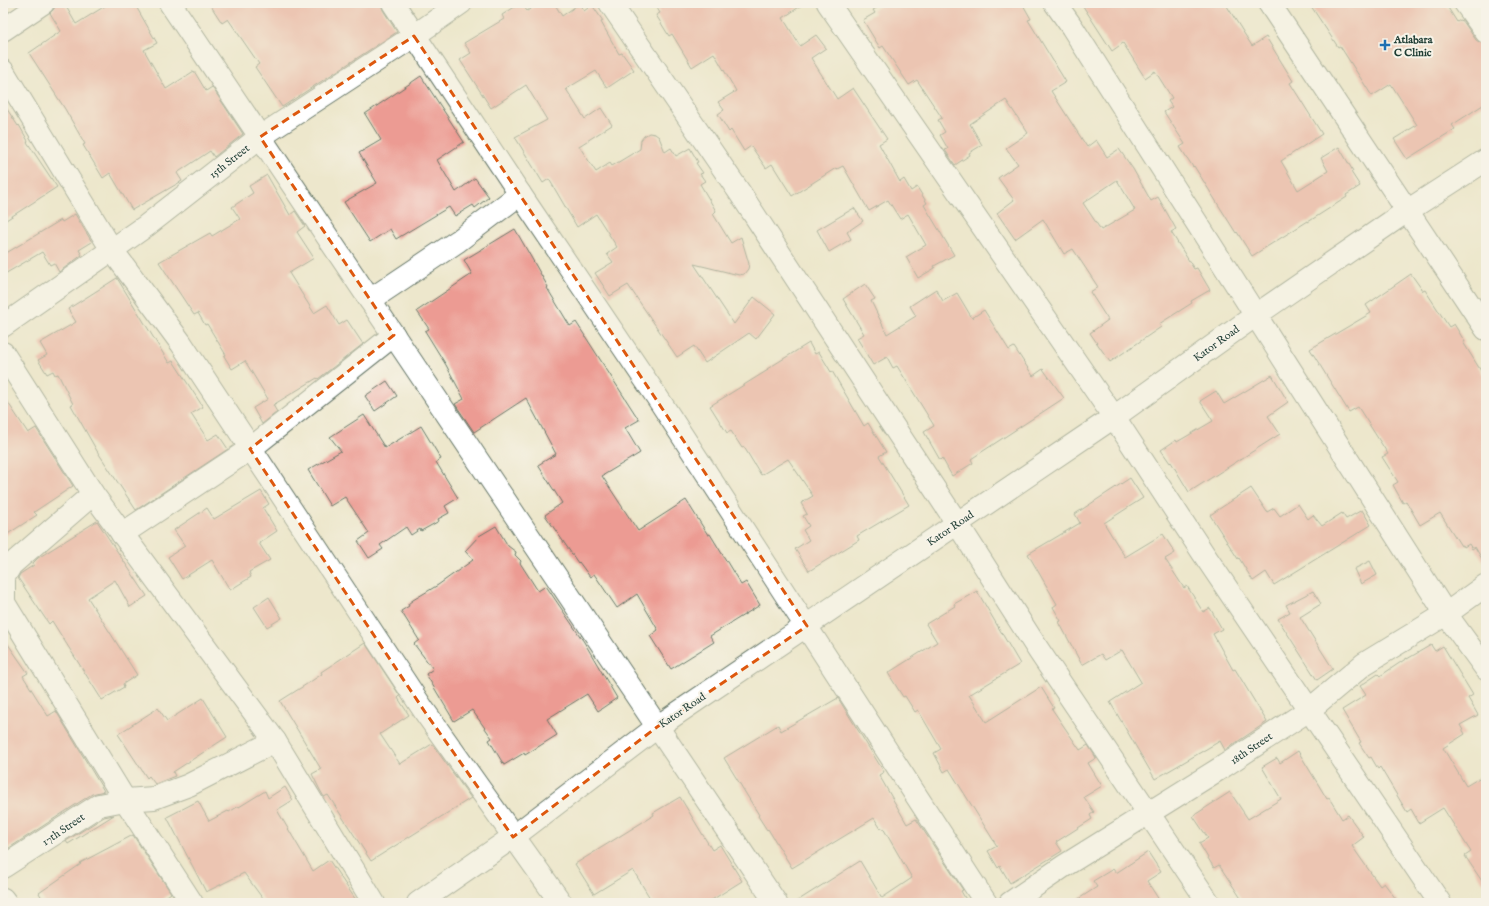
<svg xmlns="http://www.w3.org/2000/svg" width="1489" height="906" font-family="'IM FELL English',serif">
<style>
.building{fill:#ec9b93;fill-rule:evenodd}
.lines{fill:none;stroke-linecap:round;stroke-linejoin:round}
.minor-casing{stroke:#677869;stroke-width:24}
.major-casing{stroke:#677869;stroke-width:24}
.minor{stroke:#fff;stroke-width:22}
.major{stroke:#fff;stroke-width:22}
.marked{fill:none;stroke:#de580e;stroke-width:3;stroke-dasharray:8 5;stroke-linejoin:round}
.poi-dot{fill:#1f6fb2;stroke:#f7f3e8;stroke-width:1.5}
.labels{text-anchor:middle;stroke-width:4;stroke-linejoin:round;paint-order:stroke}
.poi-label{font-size:11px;font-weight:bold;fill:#1f3d34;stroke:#f7f3e8;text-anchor:start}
.street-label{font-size:11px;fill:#1f3d34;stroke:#f7f3e8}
</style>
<rect width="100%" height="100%" fill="#f7f3e8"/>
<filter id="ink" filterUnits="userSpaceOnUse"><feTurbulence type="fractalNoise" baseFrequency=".025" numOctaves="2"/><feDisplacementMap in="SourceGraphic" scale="8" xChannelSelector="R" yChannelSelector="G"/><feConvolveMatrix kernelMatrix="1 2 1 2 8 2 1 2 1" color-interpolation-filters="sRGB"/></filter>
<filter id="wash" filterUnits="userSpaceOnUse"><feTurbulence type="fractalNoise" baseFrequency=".012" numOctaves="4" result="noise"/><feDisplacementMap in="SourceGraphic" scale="16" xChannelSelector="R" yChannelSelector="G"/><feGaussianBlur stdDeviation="0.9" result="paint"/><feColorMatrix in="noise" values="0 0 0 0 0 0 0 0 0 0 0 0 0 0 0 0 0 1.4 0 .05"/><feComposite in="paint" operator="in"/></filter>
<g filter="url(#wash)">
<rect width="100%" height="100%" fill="#ede7cc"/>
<g id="blocks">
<g class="building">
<polygon points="55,3 64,3 76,24 110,3 134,3 157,43 144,50 166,89 194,71 206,91 212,87 243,134 214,157 210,151 177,173 182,181 132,210 110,173 103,178 83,145 85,144 65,109 29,53 61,31 50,13 54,9"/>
<polygon points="209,3 381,3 383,10 397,32 282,107 255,67 259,64 228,19 222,23"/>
<polygon points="521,3 527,11 539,3 554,3 562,16 579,4 584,11 592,5 603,21 601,22 619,54 622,53 634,70 607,88 596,71 566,89 585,119 601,108 612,125 579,146 596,172 610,163 612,166 640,149 641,140 644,136 649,133 655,134 659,137 665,152 671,148 676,156 690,148 698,162 696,163 703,173 700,174 705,181 700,184 716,211 713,214 731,243 741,237 749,264 748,269 744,274 739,275 694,264 734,324 754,297 775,314 756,339 749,333 705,363 694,346 677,357 628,285 610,296 595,273 613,262 607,254 617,247 596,214 577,227 549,179 543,183 515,137 547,120 526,85 491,108 460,60 471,53 464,43 504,19 502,15"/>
<polygon points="654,3 805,3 783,18 800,46 816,35 826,48 811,58 837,99 853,88 887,139 879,144 900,182 904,179 911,191 917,187 927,203 924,205 954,255 934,266 935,268 918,278 906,257 926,245 908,214 900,219 888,200 869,211 843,166 837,169 836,168 792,196 772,164 766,168 751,146 744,151 731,130 729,132 718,114 724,110 718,102 736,91 714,53 692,67 672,34 669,36 656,15 660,13"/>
<path d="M885,3H1022L1031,19L1028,20L1066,82L1051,91L1087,147L1096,140L1107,157L1119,149L1133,169L1151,201L1158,197L1176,229L1171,232L1194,269L1197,268L1210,290L1191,301L1192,303L1159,324L1161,327L1110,362L1090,333L1108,320L1090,292L1098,287L1073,249L1064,254L1043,219L1015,239L997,213L1014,200L998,178L1018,164L1006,148L1028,133L1006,100L970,124L982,145L969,153L970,155L955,165L945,150L948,149L940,135L945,132L938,120L942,118L917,80L909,85L883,46L880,48L863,20L875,13L873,10ZM1117,180L1135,210L1101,230L1083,203Z"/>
<polygon points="1081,3 1225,3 1252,46 1266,37 1293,81 1290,83 1322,134 1281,161 1298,190 1328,171 1321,158 1339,147 1353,171 1351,172 1360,186 1346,195 1347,197 1308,222 1308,221 1252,256 1237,232 1236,233 1194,166 1193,167 1180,147 1185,144 1164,112 1172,107 1168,101 1172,98 1155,71 1145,78 1123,43 1112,51"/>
<polygon points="1309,3 1445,3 1457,22 1460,20 1463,21 1476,40 1481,43 1486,44 1486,103 1452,125 1455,129 1407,159 1394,139 1417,125 1391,84 1372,96 1340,46 1338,47"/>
<polygon points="421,76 464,142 437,160 456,192 475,178 489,197 475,208 473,205 455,216 449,207 396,239 390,229 370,242 344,202 377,183 359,153 381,140 365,114"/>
<polygon points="3,103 18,126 19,125 28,141 27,142 57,187 3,222"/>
<polygon points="267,175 290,215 295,211 305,226 297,232 314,258 289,273 314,313 327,305 339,325 347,320 363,344 318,379 317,378 273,405 277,412 262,424 253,408 268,399 245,361 232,369 224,356 226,355 207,324 205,325 198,313 194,315 159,262 210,233 212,236 240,219 232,207 253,193 249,186"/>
<polygon points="854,208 863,221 847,232 851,239 829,252 817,230"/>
<polygon points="75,214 92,242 79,250 82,255 59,272 54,263 50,265 42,252 3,275 3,255 61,220 62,222"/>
<polygon points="515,229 548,287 547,288 570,326 576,322 639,420 625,428 640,453 602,476 638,531 686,500 708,535 710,534 741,585 746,582 760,605 710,636 714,642 671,669 650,636 658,630 637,594 617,608 594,574 590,577 579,562 578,563 545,515 562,503 538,465 556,454 526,398 474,432 455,404 464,399 446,365 425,331 429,329 417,311 472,274 464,260"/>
<polygon points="1411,274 1423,291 1425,290 1449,327 1454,324 1465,342 1463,342 1486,379 1486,566 1475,547 1472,549 1469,544 1464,547 1463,545 1461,546 1440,513 1420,525 1406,501 1403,503 1393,485 1398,482 1382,457 1388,454 1358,407 1349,412 1310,349 1371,313 1366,305"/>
<polygon points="117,278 169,363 173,361 203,407 191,414 208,440 218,434 228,449 136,510 97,451 71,405 73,404 58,374 55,375 53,371 47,374 38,360 47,355 40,343 76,322 68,309"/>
<polygon points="865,284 875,299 871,301 887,334 916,316 910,306 936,289 943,301 957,293 972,318 984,310 1009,350 1014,347 1033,376 1043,369 1064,398 971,459 973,463 952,476 942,458 940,460 924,432 934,426 933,424 897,366 893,368 887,357 873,365 857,338 864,334 843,299"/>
<polygon points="809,343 815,354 819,352 831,372 832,371 864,426 868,423 886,452 879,456 909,505 857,536 859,540 809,571 795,549 809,540 803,530 809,526 803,516 807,514 801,503 813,496 788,459 761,475 744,447 742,448 731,431 727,433 710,406 768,370 767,369"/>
<polygon points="1272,375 1288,402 1268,416 1280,434 1189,492 1171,462 1170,463 1161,450 1176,440 1177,442 1213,421 1200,401 1216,391 1224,404"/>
<polygon points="387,381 397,396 375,411 365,396"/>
<polygon points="3,395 28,433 36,428 73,486 34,512 37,515 3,537"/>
<polygon points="364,415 385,448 421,426 441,459 436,462 458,498 445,506 449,513 438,519 439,521 421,531 420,529 411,535 406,527 380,545 383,549 369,558 358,541 369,533 345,497 330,506 308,470 341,451 330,437"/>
<polygon points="1130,478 1143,498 1104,523 1125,557 1163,534 1175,553 1165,559 1184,588 1187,586 1203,612 1210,608 1222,629 1213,634 1233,670 1235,669 1267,722 1225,750 1220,741 1155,779 1110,702 1141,682 1122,650 1105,660 1101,654 1082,665 1059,622 1061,621 1053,607 1057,604 1028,554 1080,523 1075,514"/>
<polygon points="1251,488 1267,512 1274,508 1280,516 1298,504 1308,519 1313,515 1322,526 1342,513 1346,519 1362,510 1371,525 1274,585 1266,572 1253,581 1239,558 1238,559 1210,515"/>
<polygon points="261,491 269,504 263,508 277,531 259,543 270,560 249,572 251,577 230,590 212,560 182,579 168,557 185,546 174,530 207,508 214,519"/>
<polygon points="97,521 147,596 130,607 115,580 88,598 137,675 123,684 124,687 102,700 52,621 49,624 18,578 20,574 34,565 33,563 38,558"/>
<polygon points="496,526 508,546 516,552 515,555 521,561 520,563 538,591 546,586 584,642 617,698 598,711 587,694 547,719 557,735 525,755 524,753 504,765 489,740 492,738 472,710 454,721 426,674 433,669 414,644 419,640 401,611 409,606 408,604 413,600 438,585 473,560 465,551 479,536"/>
<polygon points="1370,561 1377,575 1361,584 1354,569"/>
<polygon points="977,591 1020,664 969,695 986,722 1041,687 1054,708 1052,709 1080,750 1088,745 1095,756 1096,758 1088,763 1102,786 1084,797 1094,812 1090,815 1092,819 1056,842 1062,851 1010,883 1000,866 998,868 988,851 997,846 949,769 944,772 934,753 941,749 918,710 915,712 905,696 903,697 888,673 937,642 926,624 955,606 954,604"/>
<polygon points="1313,591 1321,604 1300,617 1333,669 1317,680 1278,619 1290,612 1286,605"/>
<polygon points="269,597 282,618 267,627 254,607"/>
<polygon points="3,637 28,673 23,676 48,716 56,711 104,791 92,794 3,852"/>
<polygon points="365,643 400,696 398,698 409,715 380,734 400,764 432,744 471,798 371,861 328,795 324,797 320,790 312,774 321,769 280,701 310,682 322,674 321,672"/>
<polygon points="1431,645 1435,651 1443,646 1473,695 1468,698 1478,715 1460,725 1465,734 1443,748 1466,786 1486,774 1486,887 1465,856 1471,852 1443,808 1419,823 1411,809 1407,812 1380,767 1378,769 1371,757 1369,758 1359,743 1361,742 1342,710 1366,695 1360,686 1378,674 1380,676 1407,658 1407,659"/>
<polygon points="203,698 227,737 173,772 175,776 155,784 149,776 147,778 118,734 158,708 167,721"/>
<polygon points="838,698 884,772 879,775 907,824 916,819 963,890 961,891 968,903 794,903 860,861 882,898 912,878 883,828 881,829 874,818 792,868 768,829 767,830 758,816 759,815 724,758 778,725 781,731"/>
<polygon points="1298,751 1327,799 1329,798 1342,819 1348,815 1364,837 1352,846 1380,886 1384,883 1399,903 1244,903 1219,865 1214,868 1199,843 1208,838 1193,816 1230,792 1248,819 1281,799 1262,767 1277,758 1280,763"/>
<polygon points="285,787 293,800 277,810 313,871 329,860 358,903 266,903 244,873 206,892 167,817 198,801 209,821 228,811 229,812 239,806 239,807 265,791 268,798"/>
<polygon points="680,797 712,850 720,845 742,881 707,903 653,903 633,870 594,894 575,864 654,815 653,813"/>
<polygon points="114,815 68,844 66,841 104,817"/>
<polygon points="133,835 171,893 158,903 45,903 39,893 81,864 80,863"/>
<polygon points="1148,852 1161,872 1147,881 1161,903 1072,903 1097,887 1093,881 1113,869 1116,873"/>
</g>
</g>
</g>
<g filter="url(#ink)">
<use href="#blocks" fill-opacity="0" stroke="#677869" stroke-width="1"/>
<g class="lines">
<defs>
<g id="minor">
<polyline points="170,3 776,903"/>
<polyline points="393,3 520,194 659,400 986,903"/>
<polyline points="610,3 740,193 957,523 1039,651 1209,903"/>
<polyline points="828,3 1114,417 1203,553 1440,903"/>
<polyline points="1055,3 1072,27 1446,614 1486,669"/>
<polyline points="1269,3 1486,329"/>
<polyline points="1465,3 1486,32"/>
<polyline points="3,30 43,3"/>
<polyline points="3,71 112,250 181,343 425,712 561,903"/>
<polyline points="370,300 458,241 520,194"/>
<polyline points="3,326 146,226 260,137 414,36 461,3"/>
<polyline points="3,353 93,494 275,741 374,903"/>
<polyline points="122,534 250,449 394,335"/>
<polyline points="3,601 125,800 192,903"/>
<polyline points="3,603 4,602 4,577 11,565 93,494"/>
<polyline points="3,867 99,805 125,800 154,798 189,785 275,741"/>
<polyline points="3,899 6,903"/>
<polyline points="1010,903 1064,866 1224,766 1309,710 1364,664 1446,614 1486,585"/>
</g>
<polyline id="major" points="418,903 513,837 657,727 1114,417 1256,315 1407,211 1486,160"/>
</defs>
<use href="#minor" class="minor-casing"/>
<use href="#major" class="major-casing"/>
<use href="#minor" class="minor"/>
<use href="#major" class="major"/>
</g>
</g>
<path d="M0 0H1489V906H0ZM414,36L807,626L657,727L513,837L425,712L250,449L394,335L260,137Z" fill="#ede7cc" fill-opacity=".55" fill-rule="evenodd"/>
<path class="marked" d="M414,36L807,626L657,727L513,837L425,712L250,449L394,335L260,137Z"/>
<path class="poi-dot" d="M1383 39h4v4h4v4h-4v4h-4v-4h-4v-4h4z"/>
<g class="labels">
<g class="poi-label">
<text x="1394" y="43">Atlabara<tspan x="1394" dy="13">C Clinic</tspan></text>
</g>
<g class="street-label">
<text transform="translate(229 161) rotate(-38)" y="4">15th Street</text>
<text transform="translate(1216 343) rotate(-36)" y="4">Kator Road</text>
<text transform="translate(950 528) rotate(-34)" y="4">Kator Road</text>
<text transform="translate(682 710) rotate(-34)" y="4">Kator Road</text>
<text transform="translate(1251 748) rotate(-34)" y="4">18th Street</text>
<text transform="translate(63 829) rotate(-34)" y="4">17th Street</text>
</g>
</g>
<rect width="1489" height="906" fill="none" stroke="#f7f3e8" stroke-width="16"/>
</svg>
